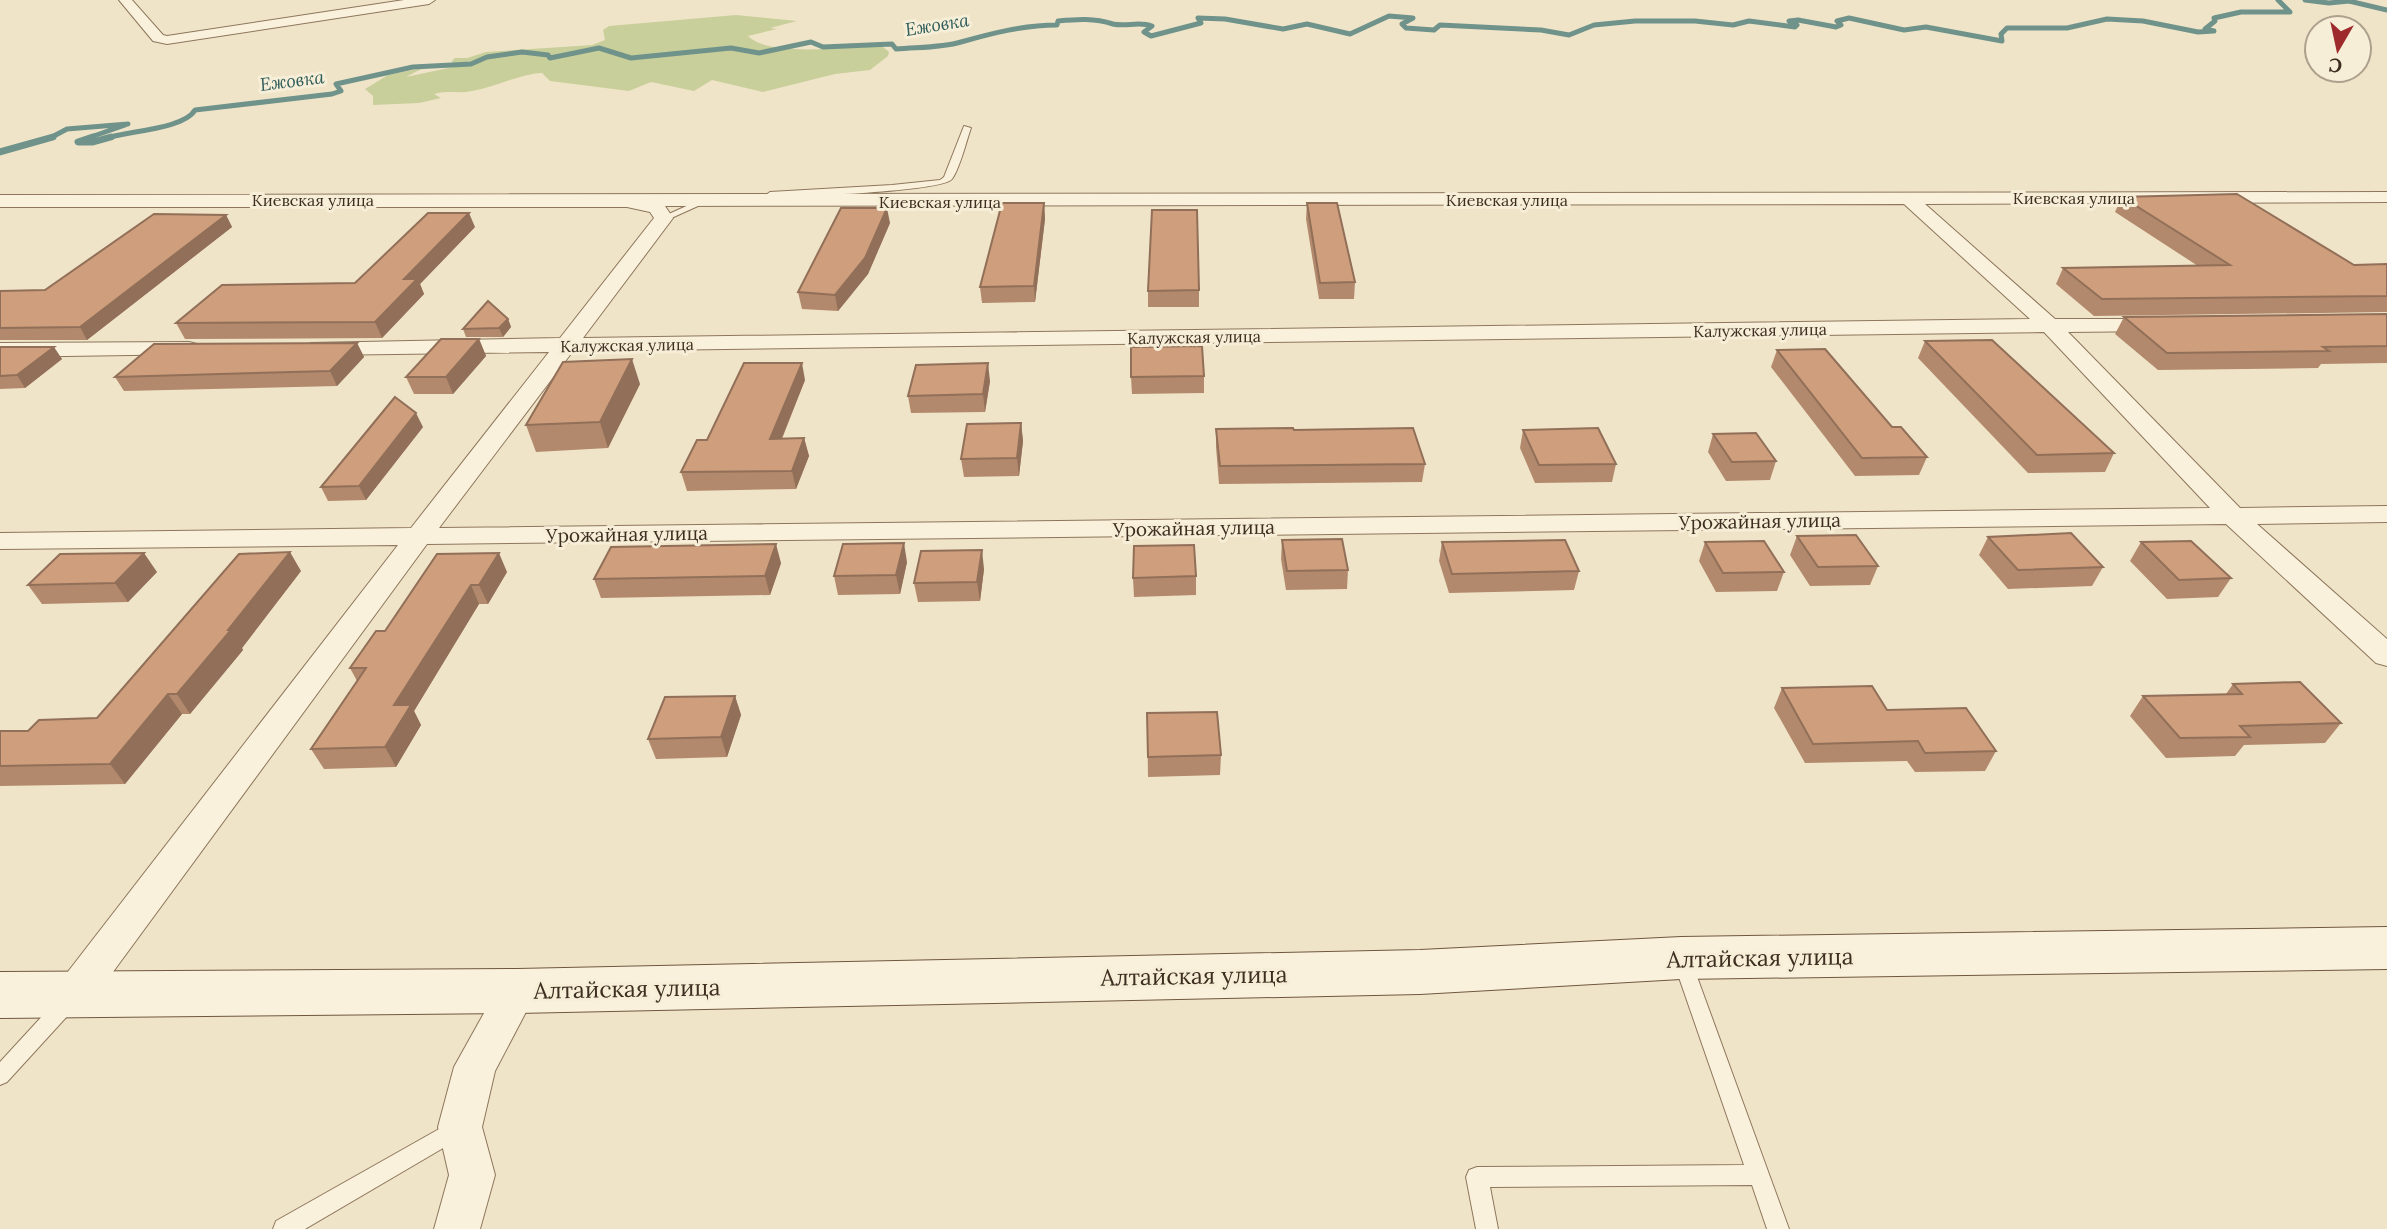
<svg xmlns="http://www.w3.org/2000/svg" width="2387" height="1229" font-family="Lora,serif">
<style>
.green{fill:#c9cf9b}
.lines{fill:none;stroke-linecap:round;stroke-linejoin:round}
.stream-far1{stroke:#6f938a;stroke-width:5}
.stream{stroke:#6f938a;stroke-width:7}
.lane-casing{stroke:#8d765c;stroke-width:2}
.street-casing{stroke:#8d765c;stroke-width:2}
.secondary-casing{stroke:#6f573f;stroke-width:2}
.lane{fill:#faf1dc;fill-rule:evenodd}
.street{fill:#faf1dc;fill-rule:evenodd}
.secondary{fill:#faf1dc;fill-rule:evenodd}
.wall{fill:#b2896c}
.shaded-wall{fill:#916f58}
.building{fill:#cf9f7d;stroke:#916f58;stroke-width:2}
.labels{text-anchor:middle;stroke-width:6;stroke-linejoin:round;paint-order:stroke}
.far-street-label{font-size:16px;fill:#3d2e20;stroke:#f7eed8}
.far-water-label{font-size:18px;font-style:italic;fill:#2f5d5a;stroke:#f7eed8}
.street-label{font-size:19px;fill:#3d2e20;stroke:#f7eed8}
.near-street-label{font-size:23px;fill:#3d2e20;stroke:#f7eed8}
</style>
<rect width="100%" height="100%" fill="#f0e4c8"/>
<path class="green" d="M736,15L797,21L770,28L777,29L748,36C771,59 851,45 883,47L889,52L888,56L870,70L835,74L763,92L712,80L694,91L651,82L629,91L550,81L542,73C520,74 495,87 472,91C460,94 449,90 434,94L441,98L419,103L373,105V96L365,89L388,75L423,68L406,77L453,67L452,61L455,58H467L486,52L592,45L605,40L603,30L609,26Z"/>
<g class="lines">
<g class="stream-far1">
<polyline points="2305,0 2329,3 2349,1 2387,10"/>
<polyline points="50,138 67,129 128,124 88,138"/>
<path d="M107,138C128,131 184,129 195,110L332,94L341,91L336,84L413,67L471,64L487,57L522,52L548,55L550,58L599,48L631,58L731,48L759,53L811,42L823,47L892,44L896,49C917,47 941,48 961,42C993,33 1024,25 1057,25L1058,21C1078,19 1094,18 1113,24C1126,27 1139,21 1152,26L1144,32L1151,36L1201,23L1198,18L1225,19L1283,29L1307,24L1350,34L1389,16L1413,18L1402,24L1406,28L1434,30L1440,25L1541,30L1569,35L1594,25L1635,21H1695L1733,25L1749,21L1795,27L1797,25L1789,21L1798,20L1836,27L1841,25L1837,21L1849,18L1904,30L1926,27L2002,41L2001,34L2007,28H2067L2107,19L2143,21L2198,32L2214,31L2205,29L2215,21L2214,18L2241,12H2290L2278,0"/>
</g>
<g class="stream">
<polyline points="93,137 78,142 93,142 111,137"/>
<polyline points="0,152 53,137"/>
</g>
<defs>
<g id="lane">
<path d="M964,126L971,128C966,142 960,168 952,179C942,192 795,196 770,198L766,195L770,192L892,185L940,180L944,177Z"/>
<polygon points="702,199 709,201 667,220 660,218"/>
<polygon points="1683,955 1690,957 1692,963 1789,1229 1767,1229 1752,1185 1490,1187 1498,1229 1476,1229 1466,1177 1469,1170 1477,1167 1744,1165 1674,963 1676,957"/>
<polygon points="64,998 71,1000 74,1006 71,1012 7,1082 0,1085 0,1062 57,1000"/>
<polygon points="455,1120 462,1123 465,1130 462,1137 305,1229 273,1229 276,1221"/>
</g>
<g id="street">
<polygon points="119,0 132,0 163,35 167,36 404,0 435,0 429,4 167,44 153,41"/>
<path d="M2387,192V202L1925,204L2055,319H2167L2170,324L2167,329L2159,331L2068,332L2240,508L2387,506V522L2257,524L2387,639V666L2376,663L2226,524L427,544L88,1006L74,1011L60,1006L54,994L60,982L398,545L0,549V533L411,528L549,352L319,355L311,353L308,348L311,343L560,338L654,218L650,212L627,207H0V195ZM1904,204L2030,319L583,338L673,218L665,206ZM2044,332L2210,508L439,528L573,351Z"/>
<polygon points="189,342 197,344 200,349 197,354 0,357 0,343"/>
<polygon points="517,974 531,979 537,991 495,1071 482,1127 495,1175 480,1229 434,1229 449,1175 438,1127 454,1067 503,979"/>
</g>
<polygon id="secondary" points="2387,927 2387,969 1681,979 1420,994 517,1013 0,1018 0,972 517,969 1420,950 1681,937"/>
</defs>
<use href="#lane" class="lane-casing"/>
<use href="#street" class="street-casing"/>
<use href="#secondary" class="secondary-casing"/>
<use href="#lane" class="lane"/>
<use href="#street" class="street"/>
<use href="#secondary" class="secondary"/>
</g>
<g class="wall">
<polygon points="2122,197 2354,265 2387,264 2387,312 2094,316 2056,284 2063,268 2198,266 2115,212"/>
<polygon points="1044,203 1045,219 1035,302 982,303 980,287"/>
<polygon points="1307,203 1355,282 1354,299 1319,299 1306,219"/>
<polygon points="226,215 232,227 87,340 0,340 0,291 45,290"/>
<polygon points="890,223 868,274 838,311 802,309 798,292"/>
<polygon points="475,227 420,284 424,294 382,338 185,339 176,323 355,283"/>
<polygon points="1199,290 1199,307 1148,307 1148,291"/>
<polygon points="2387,314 2387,363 2321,364 2318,368 2158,370 2115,334 2124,317"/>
<polygon points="508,319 511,327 503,337 466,337 463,329"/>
<polygon points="479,339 486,356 453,394 414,394 406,377"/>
<polygon points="1925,341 2114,453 2105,472 2028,473 1918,358"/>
<polygon points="357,343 364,357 337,386 124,391 115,377"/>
<polygon points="0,347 62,359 25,388 0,389"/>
<polygon points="1777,350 1892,427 1927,457 1919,475 1855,476 1771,367"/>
<polygon points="1204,376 1204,393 1132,394 1131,377"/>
<polygon points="805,380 782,439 804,438 809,456 796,489 687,491 681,472 707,440"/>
<polygon points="990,381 985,412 911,413 908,396"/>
<polygon points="640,384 608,448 536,452 526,425"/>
<polygon points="1021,423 1023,441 1019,476 964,477 961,459"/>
<polygon points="423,427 366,500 328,501 321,487"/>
<polygon points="1216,429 1294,430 1425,464 1422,482 1219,484 1216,447"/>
<polygon points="1523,430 1616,464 1612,482 1535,483 1520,448"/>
<polygon points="1713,434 1776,461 1770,480 1726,481 1708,452"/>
<polygon points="1797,536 1878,566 1870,585 1810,586 1790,555"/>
<polygon points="1988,537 2103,567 2092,586 2008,589 1979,555"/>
<polygon points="1282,540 1348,570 1347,589 1286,590 1281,559"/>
<polygon points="1442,542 1579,571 1574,590 1449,593 1439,561"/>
<polygon points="1705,542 1784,572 1777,591 1716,592 1699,561"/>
<polygon points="2141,542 2231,578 2218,597 2167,599 2130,561"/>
<polygon points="437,554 507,572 488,604 479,604 414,711 421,725 396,767 324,769 311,749 357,681 350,668 385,631"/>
<polygon points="907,562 900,594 838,595 834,576"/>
<polygon points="781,563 770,595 601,598 594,579"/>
<polygon points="984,569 980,601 918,602 914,583"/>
<polygon points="301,571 242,648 243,650 190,714 182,714 125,784 0,786 0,731 28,731 97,718"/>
<polygon points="157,572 128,602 42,604 28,585"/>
<polygon points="1196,576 1196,595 1134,597 1133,578"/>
<polygon points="2233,684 2341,723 2325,743 2244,745 2235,756 2166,758 2130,716 2143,696 2226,694"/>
<polygon points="1782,688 1887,710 1996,751 1985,771 1915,772 1907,761 1805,763 1774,708"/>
<polygon points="735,696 741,715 727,757 656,759 648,739"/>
<polygon points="1147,713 1221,755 1220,775 1148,777"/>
</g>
<g class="shaded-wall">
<polygon points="1044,203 1045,219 1035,302 1034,286"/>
<polygon points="887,208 890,223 868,274 838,311 835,295"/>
<polygon points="469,213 475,227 420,284 424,294 382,338 375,322 404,279"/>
<polygon points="226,215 232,227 87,340 80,327"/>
<polygon points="508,319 511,327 503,337 499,328"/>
<polygon points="479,339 486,356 453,394 446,377"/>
<polygon points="357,343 364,357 337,386 330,371"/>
<polygon points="54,347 62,359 25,388 17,375"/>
<polygon points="632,359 640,384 608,448 600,422"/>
<polygon points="802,363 805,380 774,457 770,439"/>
<polygon points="988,363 990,381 985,412 983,394"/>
<polygon points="416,413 423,427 366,500 359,486"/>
<polygon points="1021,423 1023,441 1019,476 1017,458"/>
<polygon points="804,438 809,456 796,489 792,471"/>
<polygon points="904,543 907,562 900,594 896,575"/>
<polygon points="776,544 781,563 770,595 765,576"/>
<polygon points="982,550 984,569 980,601 977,582"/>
<polygon points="290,552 301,571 242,648 243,650 190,714 177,694"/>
<polygon points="144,553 157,572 128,602 115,583"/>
<polygon points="499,553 507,572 488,604 479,585"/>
<polygon points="471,585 479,604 414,711 421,725 396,767 385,747 394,705"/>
<polygon points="168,694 182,714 125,784 110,764"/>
<polygon points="735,696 741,715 727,757 721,737"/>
</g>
<g class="building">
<polygon points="2237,194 2354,265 2387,264 2387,296 2102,299 2063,268 2230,265 2122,197"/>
<polygon points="1002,203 1044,203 1034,286 980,287"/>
<polygon points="1307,203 1337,203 1355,282 1320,283"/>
<polygon points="841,208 887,208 865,258 835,295 798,292"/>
<polygon points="1152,210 1197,210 1199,290 1148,291"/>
<polygon points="428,213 469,213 404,279 417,279 375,322 176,323 222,285 355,283"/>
<polygon points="154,214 226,215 80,327 0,328 0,291 45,290"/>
<polygon points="488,301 508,319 499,328 463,329"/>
<polygon points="2387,314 2387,346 2323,347 2329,351 2167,353 2124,317"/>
<polygon points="441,339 479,339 446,377 406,377"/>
<polygon points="1992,340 2114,453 2037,455 1925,341"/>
<polygon points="357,343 330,371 115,377 154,344"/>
<polygon points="1202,346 1204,376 1131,377 1131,347"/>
<polygon points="0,347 54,347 17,375 0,376"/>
<polygon points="1825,349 1892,427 1901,427 1927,457 1862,458 1777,350"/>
<polygon points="632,359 600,422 526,425 563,362"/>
<polygon points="744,363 802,363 770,439 804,438 792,471 681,472 697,440 707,440"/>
<polygon points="988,363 983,394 908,396 916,365"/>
<polygon points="395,397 416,413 359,486 321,487"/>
<polygon points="1021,423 1017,458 961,459 967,424"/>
<polygon points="1293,428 1294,430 1413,428 1425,464 1220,466 1216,429"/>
<polygon points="1598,428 1616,464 1539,465 1523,430"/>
<polygon points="1756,433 1776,461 1732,462 1713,434"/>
<polygon points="2071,533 2103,567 2018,570 1988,537"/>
<polygon points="1856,535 1878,566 1818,567 1797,536"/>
<polygon points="1342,539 1348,570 1287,571 1282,540"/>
<polygon points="1565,540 1579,571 1452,574 1442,542"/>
<polygon points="1764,541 1784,572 1723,573 1705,542"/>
<polygon points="2191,541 2231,578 2179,580 2141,542"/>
<polygon points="904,543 896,575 834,576 843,544"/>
<polygon points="776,544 765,576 594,579 611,547"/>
<polygon points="1194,545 1196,576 1133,578 1134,546"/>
<polygon points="982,550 977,582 914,583 921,551"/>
<polygon points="290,552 228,630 231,630 177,694 168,694 110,764 0,766 0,731 28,731 39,720 97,718 239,554"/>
<polygon points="144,553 115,583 28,585 60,554"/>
<polygon points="499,553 479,585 471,585 394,705 411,705 385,747 311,749 366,668 350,668 376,631 385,631 437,554"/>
<polygon points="2300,682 2341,723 2240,726 2250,737 2180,738 2143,696 2242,694 2233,684"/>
<polygon points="1872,686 1887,710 1966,708 1996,751 1925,753 1918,741 1813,744 1782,688"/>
<polygon points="735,696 721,737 648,739 665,697"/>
<polygon points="1217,712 1221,755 1148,757 1147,713"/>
</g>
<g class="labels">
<g class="far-street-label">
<text x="2074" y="204">Киевская улица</text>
<text x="313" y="206">Киевская улица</text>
<text x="1507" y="206">Киевская улица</text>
<text x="940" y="208">Киевская улица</text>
<text transform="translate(1760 330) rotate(-1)" y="6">Калужская улица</text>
<text transform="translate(1194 337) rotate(-1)" y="6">Калужская улица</text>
<text transform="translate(627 345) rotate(-1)" y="6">Калужская улица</text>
</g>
<g class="far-water-label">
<text transform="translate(937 25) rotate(-9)" y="6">Ежовка</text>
<text transform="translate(292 81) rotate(-7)" y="6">Ежовка</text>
</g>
<g class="street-label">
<text transform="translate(1760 521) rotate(-1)" y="7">Урожайная улица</text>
<text transform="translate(1194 528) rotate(-1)" y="7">Урожайная улица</text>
<text transform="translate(627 534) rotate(-1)" y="7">Урожайная улица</text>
</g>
<g class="near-street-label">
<text transform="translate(1760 958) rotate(-1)" y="8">Алтайская улица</text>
<text transform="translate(1194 976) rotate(-1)" y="8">Алтайская улица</text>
<text transform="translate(627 989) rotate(-1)" y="8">Алтайская улица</text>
</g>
</g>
<g transform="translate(2338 49) rotate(189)"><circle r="33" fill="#f7eed8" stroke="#ada18e" stroke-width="2"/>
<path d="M0-5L12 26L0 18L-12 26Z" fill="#9e2a2b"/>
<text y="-10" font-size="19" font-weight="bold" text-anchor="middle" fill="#3d2e20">С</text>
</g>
</svg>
